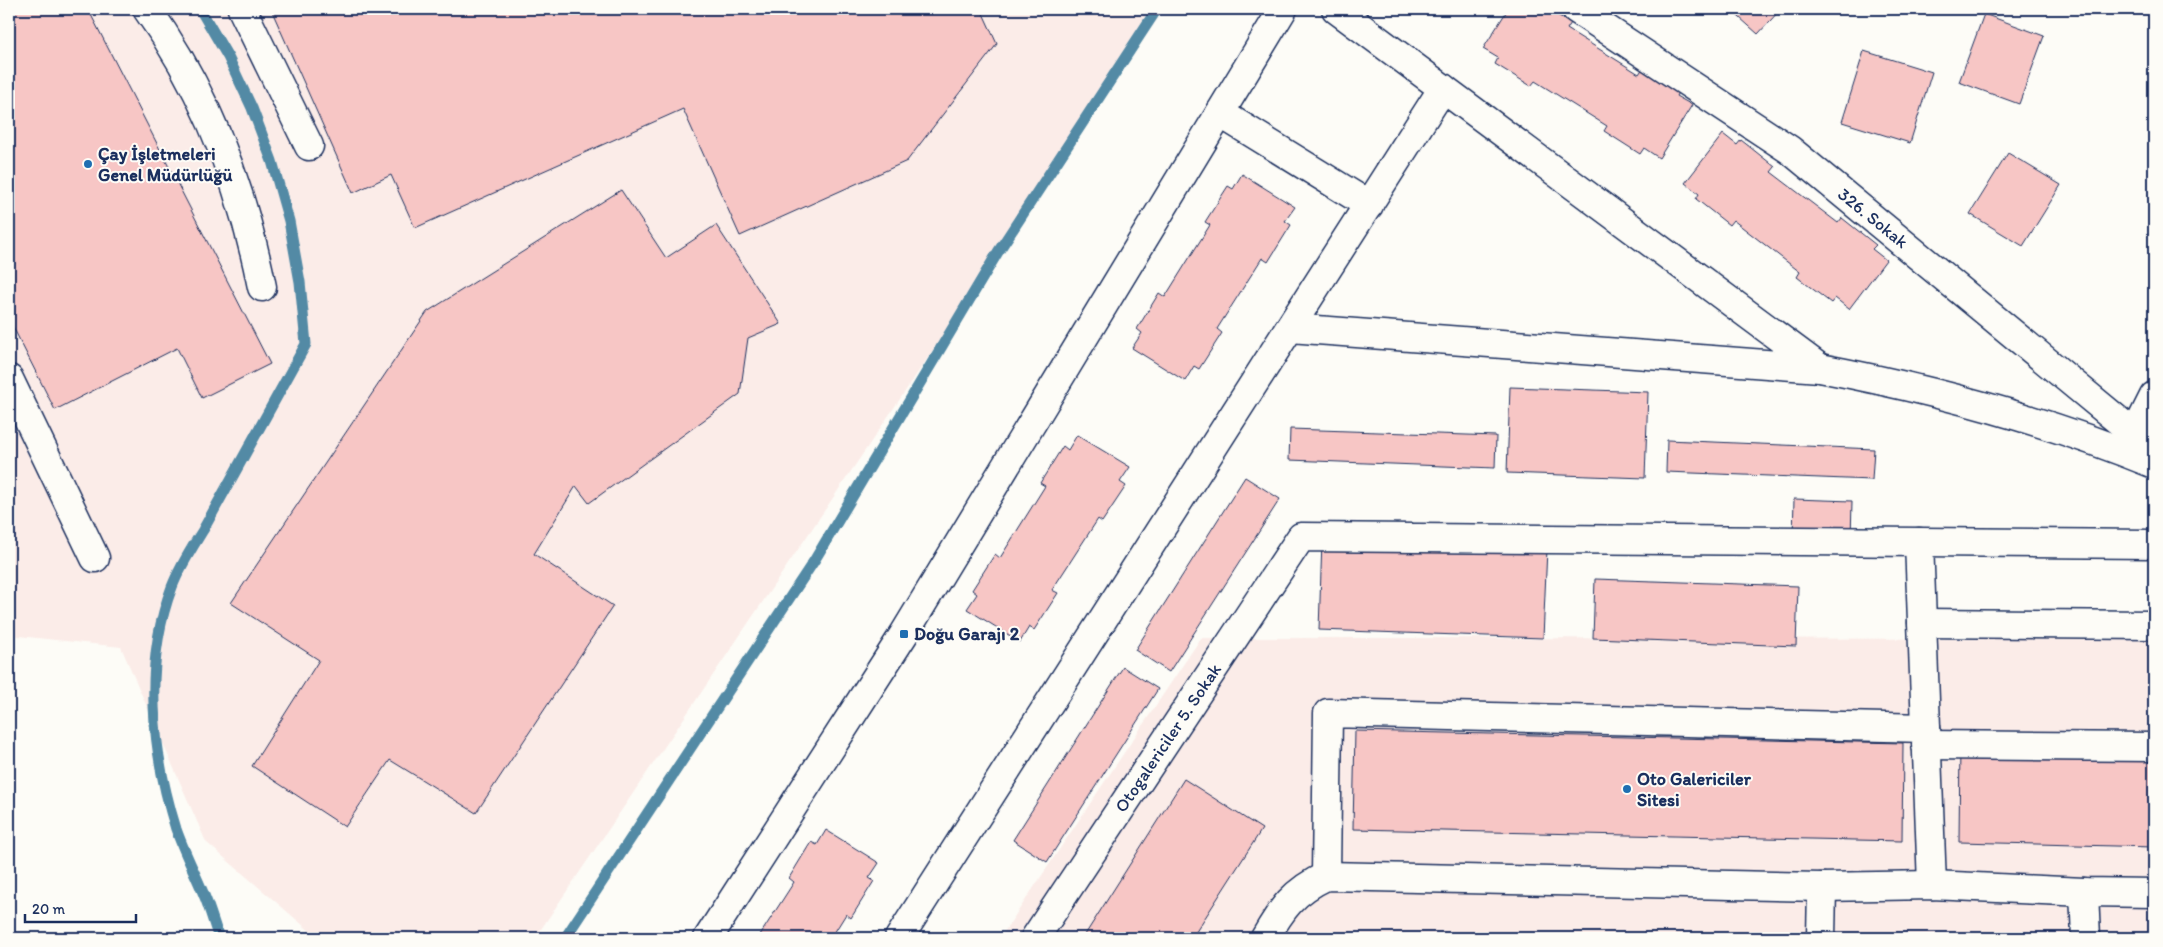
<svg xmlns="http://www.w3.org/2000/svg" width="2163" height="947" font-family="Itim,sans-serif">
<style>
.built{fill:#fbece8}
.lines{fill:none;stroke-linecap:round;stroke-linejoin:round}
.stream{stroke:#538aa5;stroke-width:11}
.building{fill:#f7c6c5;stroke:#1b2f5e}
.minor-casing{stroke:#1b2f5e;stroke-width:31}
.minor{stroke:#fdfcf7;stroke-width:28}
.poi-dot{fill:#1f6fb2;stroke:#fdfcf7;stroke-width:2}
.labels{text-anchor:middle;stroke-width:4;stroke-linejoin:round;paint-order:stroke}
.poi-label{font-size:18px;font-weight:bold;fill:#1b2f5e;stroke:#fdfcf7;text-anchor:start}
.street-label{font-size:18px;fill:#1b2f5e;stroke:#fdfcf7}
</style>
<rect width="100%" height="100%" fill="#fdfcf7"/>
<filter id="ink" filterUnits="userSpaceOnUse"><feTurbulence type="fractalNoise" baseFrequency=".02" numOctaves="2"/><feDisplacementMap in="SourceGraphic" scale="10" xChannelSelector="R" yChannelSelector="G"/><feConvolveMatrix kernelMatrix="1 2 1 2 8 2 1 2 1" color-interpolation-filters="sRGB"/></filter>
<g filter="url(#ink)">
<g class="built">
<polygon points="9,9 1164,9 535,938 318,938 206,842 121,647 9,635"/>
<polygon points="1201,638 2154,639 2154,938 1000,938"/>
</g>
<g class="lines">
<g class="stream">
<path d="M200,9L228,57L252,108L272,161L289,221L300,282L306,344L203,530C192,548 180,566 172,587C143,663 152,752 176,829C184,852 195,873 204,895C210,909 214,924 219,938"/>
<polyline points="565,938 814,561 998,252 1157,9"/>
</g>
</g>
<g class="building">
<polygon points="9,9 88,9 270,364 202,398 177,348 55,410 9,319"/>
<polygon points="271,9 981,9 997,44 907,161 740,236 683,109 415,228 391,175 353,193"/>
<polygon points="1508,9 1547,9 1571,23 1567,29 1639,74 1643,68 1679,91 1676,96 1692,105 1659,158 1644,148 1640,154 1604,131 1607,126 1535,81 1531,86 1495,64 1498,58 1483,49"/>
<polygon points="1730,9 1781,9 1758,34"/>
<polygon points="1984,14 2044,36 2019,104 1959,82"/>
<polygon points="1864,51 1932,72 1910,143 1842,122"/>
<polygon points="1723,134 1737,145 1741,140 1775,167 1771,172 1838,223 1842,218 1876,245 1872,249 1886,260 1849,309 1835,298 1831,303 1797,277 1800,272 1733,220 1729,225 1696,199 1699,194 1685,183"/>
<polygon points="2008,153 2061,185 2023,246 1970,214"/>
<polygon points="1242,174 1295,207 1285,221 1291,225 1268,262 1262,258 1217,329 1222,333 1199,369 1194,366 1185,381 1132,348 1142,333 1137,329 1159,293 1165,297 1210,225 1205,222 1228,186 1233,189"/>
<polygon points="621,190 666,258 716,225 781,324 748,338 740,394 589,503 576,486 534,554 613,606 476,813 390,760 345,827 252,766 319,660 231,603 427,312"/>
<polygon points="1510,387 1648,392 1645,478 1507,473"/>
<polygon points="1290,429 1496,436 1495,468 1289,460"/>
<polygon points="1077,435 1130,467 1120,482 1126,486 1102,522 1098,519 1052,590 1058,593 1034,630 1029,627 1020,642 967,609 977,594 972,590 995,554 1000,558 1045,486 1040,483 1063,446 1068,450"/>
<polygon points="1667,440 1874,449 1872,480 1666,472"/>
<polygon points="1245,477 1280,499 1169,672 1135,650"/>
<polygon points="1794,499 1852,501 1851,539 1793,537"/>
<polygon points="1322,541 1547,549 1543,638 1319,630"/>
<polygon points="1595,579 1798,586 1796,646 1593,638"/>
<polygon points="1123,667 1158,689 1047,862 1013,840"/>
<polygon points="1355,731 1903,743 1902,841 1353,829"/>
<polygon points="1960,744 2154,748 2154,847 1959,842"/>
<polygon points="1184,779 1262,829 1192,938 1083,938"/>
<polygon points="826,830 879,863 869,878 874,881 851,918 846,914 831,938 758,938 794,882 789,878 811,842 817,845"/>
</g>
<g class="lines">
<defs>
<g id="minor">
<path d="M147,9C207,92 242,187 262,287"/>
<polyline points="242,9 309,146"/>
<path d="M1336,9L1820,368C1935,390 2046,420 2154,464"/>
<polyline points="1576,9 1790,150 2154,450"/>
<polyline points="1220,113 1369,205"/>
<polyline points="1290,328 1820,368"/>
<polyline points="9,379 95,558"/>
<polyline points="2135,434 2154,396"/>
<polyline points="1919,542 1932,885"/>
<polyline points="1922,623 2154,625"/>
<polyline points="1926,745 2154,747"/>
<polyline points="1326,876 1328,713 1926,728"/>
<polyline points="2084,892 2086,938"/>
<polyline points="708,938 904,634 1283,9"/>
<polyline points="899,938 1443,88"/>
<polyline points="1035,938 1301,537 2154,544"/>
<path d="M1265,938C1282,908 1294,891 1326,876L1822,887L1932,885L2084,892L2154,893"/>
<polyline points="1821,938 1822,887"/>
</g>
</defs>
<use href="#minor" class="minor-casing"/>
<use href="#minor" class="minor"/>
</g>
</g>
<g class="poi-dot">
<circle cx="88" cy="164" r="5"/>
<rect x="899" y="629" width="10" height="10" rx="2.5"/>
<circle cx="1627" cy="789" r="5"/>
</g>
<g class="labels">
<g class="poi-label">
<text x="98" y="160">Çay İşletmeleri<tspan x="98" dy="21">Genel Müdürlüğü</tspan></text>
<text x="914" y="640">Doğu Garajı 2</text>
<text x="1637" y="785">Oto Galericiler<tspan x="1637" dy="21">Sitesi</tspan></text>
</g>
<g class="street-label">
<text transform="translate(1873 218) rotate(39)" y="6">326. Sokak</text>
<text transform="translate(1168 738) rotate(-56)" y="6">Otogalericiler 5. Sokak</text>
</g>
</g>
<rect width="2163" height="947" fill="none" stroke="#fdfcf7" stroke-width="30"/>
<rect x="15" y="15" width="2133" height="917" fill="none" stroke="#1b2f5e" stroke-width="2" filter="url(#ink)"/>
<path d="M25 914v8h111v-8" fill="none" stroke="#1b2f5e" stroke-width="2.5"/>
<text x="32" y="914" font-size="15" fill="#1b2f5e" stroke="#fdfcf7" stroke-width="4" paint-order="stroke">20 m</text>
</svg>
